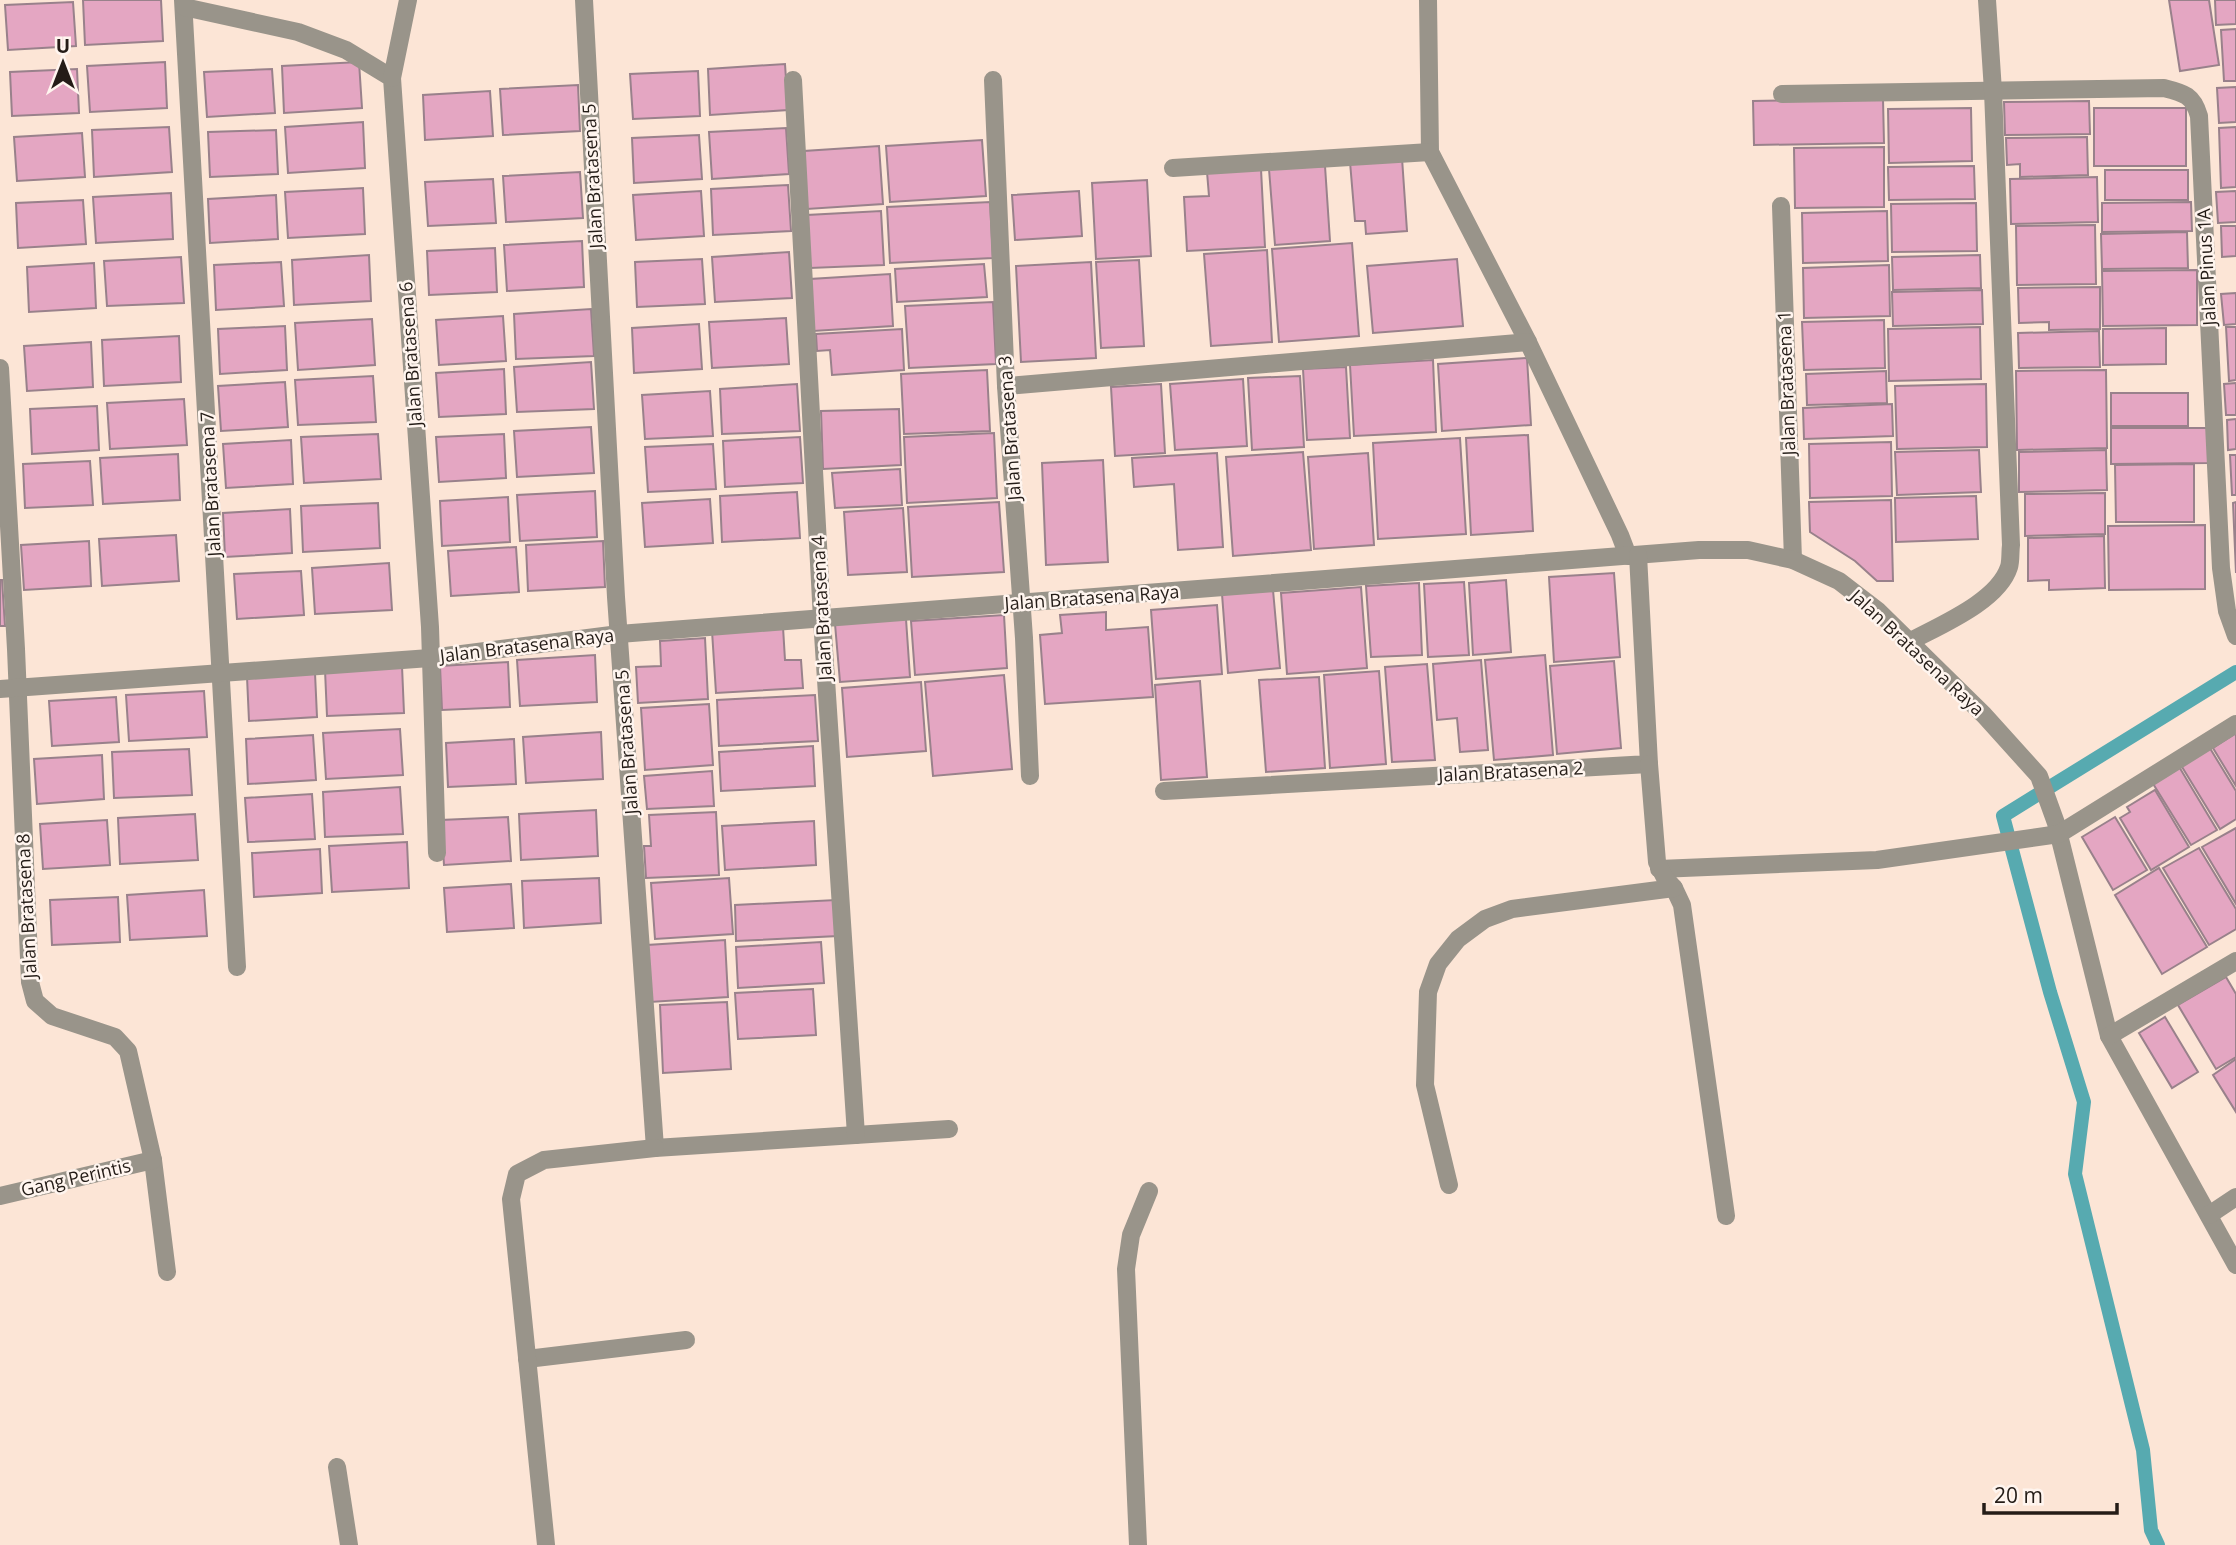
<svg xmlns="http://www.w3.org/2000/svg" width="2236" height="1545" font-family="'Open Sans',sans-serif">
<style>
.lines{fill:none;stroke-linecap:round;stroke-linejoin:round}
.stream{stroke:#57aab0;stroke-width:14}
.building{fill:#e4a6c2;stroke:#99818b;stroke-width:2}
.service{stroke:#99948a;stroke-width:18}
.minor{stroke:#99948a;stroke-width:18}
.labels{text-anchor:middle;stroke-width:5;stroke-linejoin:round;paint-order:stroke}
.street-label{font-size:18px;fill:#241c17;stroke:#fff5ef}
</style>
<rect width="100%" height="100%" fill="#fce5d6"/>
<g class="lines">
<polyline class="stream" points="2158,1545 2151,1530 2143,1450 2075,1174 2084,1102 2050,992 2003,816 2236,672"/>
</g>
<g class="building">
<polygon points="83,0 161,0 163,41 85,45"/>
<polygon points="2169,0 2209,0 2219,65 2180,71"/>
<polygon points="2215,0 2236,0 2236,24 2216,25"/>
<polygon points="73,2 76,46 8,50 5,5"/>
<polygon points="2236,29 2236,81 2224,81 2221,30"/>
<polygon points="165,62 167,108 90,112 87,66"/>
<polygon points="359,62 362,108 284,113 282,66"/>
<polygon points="785,64 788,110 710,115 708,69"/>
<polygon points="77,69 79,113 12,116 10,72"/>
<polygon points="272,69 275,113 207,117 204,72"/>
<polygon points="698,71 700,116 633,119 630,74"/>
<polygon points="578,85 580,131 503,135 500,89"/>
<polygon points="2236,87 2236,122 2219,123 2217,88"/>
<polygon points="490,91 493,136 425,140 423,95"/>
<polygon points="1883,99 1884,143 1754,145 1753,101"/>
<polygon points="2089,101 2090,134 2005,135 2004,102"/>
<polygon points="1971,108 1972,161 1889,163 1888,109"/>
<rect x="2094" y="108" width="92" height="58"/>
<polygon points="363,122 365,168 288,173 285,127"/>
<polygon points="169,127 172,172 94,177 92,130"/>
<polygon points="2236,127 2236,187 2221,188 2219,128"/>
<polygon points="786,128 789,174 712,179 709,132"/>
<polygon points="276,130 278,174 210,177 208,132"/>
<polygon points="82,133 85,177 17,181 14,137"/>
<polygon points="699,135 702,179 634,183 632,138"/>
<polygon points="2087,137 2088,175 2020,177 2020,164 2007,165 2006,138"/>
<polygon points="982,140 986,196 890,202 886,146"/>
<polygon points="879,146 883,204 807,209 804,151"/>
<polygon points="1884,147 1884,207 1795,208 1794,148"/>
<polygon points="1402,158 1407,231 1366,234 1365,221 1355,221 1350,162"/>
<polygon points="1325,166 1330,241 1275,245 1269,169"/>
<polygon points="1974,166 1975,199 1889,200 1888,167"/>
<polygon points="1261,169 1265,247 1187,251 1184,197 1209,196 1207,172"/>
<rect x="2105" y="170" width="83" height="30"/>
<polygon points="580,172 583,218 506,222 503,176"/>
<polygon points="2097,177 2098,222 2011,224 2010,179"/>
<polygon points="493,179 496,223 428,226 425,182"/>
<polygon points="1147,180 1151,256 1096,259 1092,183"/>
<polygon points="788,185 791,231 713,235 711,189"/>
<polygon points="363,188 365,234 288,238 285,192"/>
<polygon points="701,191 704,236 636,240 633,195"/>
<polygon points="1079,191 1082,236 1015,240 1012,195"/>
<polygon points="2236,191 2236,222 2218,223 2216,192"/>
<polygon points="171,193 173,239 96,243 93,197"/>
<polygon points="276,195 278,239 210,243 208,199"/>
<polygon points="83,200 86,244 18,248 16,203"/>
<polygon points="990,202 993,258 890,263 887,207"/>
<polygon points="2191,202 2192,231 2102,232 2102,203"/>
<polygon points="1976,203 1977,251 1892,252 1891,204"/>
<polygon points="881,211 884,265 810,268 807,215"/>
<polygon points="1887,211 1888,261 1803,263 1802,213"/>
<polygon points="2095,225 2096,284 2017,285 2016,226"/>
<polygon points="2221,226 2236,226 2236,256 2222,257"/>
<polygon points="2187,232 2188,268 2102,269 2101,234"/>
<polygon points="582,241 584,287 507,291 504,245"/>
<polygon points="1352,243 1359,336 1279,342 1272,249"/>
<polygon points="495,248 497,292 429,295 427,251"/>
<polygon points="1267,250 1272,342 1211,346 1204,254"/>
<polygon points="789,252 792,298 715,302 712,257"/>
<polygon points="369,255 371,301 294,305 292,260"/>
<polygon points="1980,255 1981,288 1893,290 1892,257"/>
<polygon points="181,257 184,303 107,306 104,261"/>
<polygon points="702,259 705,304 637,307 635,262"/>
<polygon points="1457,259 1463,326 1373,333 1367,266"/>
<polygon points="1139,260 1144,346 1101,348 1096,262"/>
<polygon points="281,262 284,306 216,310 214,265"/>
<polygon points="1091,262 1096,358 1021,362 1016,266"/>
<polygon points="94,263 96,308 29,312 27,267"/>
<polygon points="984,264 987,297 897,302 895,269"/>
<polygon points="1889,265 1890,316 1804,318 1803,268"/>
<polygon points="2197,270 2197,325 2103,326 2102,271"/>
<polygon points="890,274 893,326 813,331 810,279"/>
<polygon points="2100,287 2100,329 2049,330 2049,322 2019,323 2018,288"/>
<polygon points="1982,290 1983,324 1893,326 1892,292"/>
<polygon points="2236,293 2236,324 2224,325 2221,294"/>
<polygon points="993,302 996,364 909,368 905,306"/>
<polygon points="591,309 594,356 516,359 514,314"/>
<polygon points="503,316 506,361 439,365 436,320"/>
<polygon points="786,318 789,364 712,368 709,322"/>
<polygon points="372,319 375,365 298,370 295,323"/>
<polygon points="1884,320 1885,368 1804,370 1802,322"/>
<polygon points="699,324 702,369 634,373 632,328"/>
<polygon points="285,326 287,370 220,374 218,329"/>
<polygon points="1980,327 1981,379 1889,381 1888,329"/>
<polygon points="2226,327 2236,327 2236,380 2229,381"/>
<polygon points="2166,328 2166,364 2103,365 2103,329"/>
<polygon points="902,329 904,370 832,375 830,350 817,351 816,334"/>
<polygon points="2099,331 2100,367 2019,368 2018,333"/>
<polygon points="179,336 181,382 104,386 102,340"/>
<polygon points="91,342 93,387 27,391 24,346"/>
<polygon points="1527,358 1531,425 1442,431 1438,364"/>
<polygon points="1433,360 1436,432 1354,436 1350,365"/>
<polygon points="591,362 594,409 517,412 514,367"/>
<polygon points="1346,367 1350,438 1307,440 1303,369"/>
<polygon points="504,369 506,414 439,417 436,373"/>
<polygon points="987,370 990,431 904,434 901,374"/>
<polygon points="2106,370 2107,448 2017,450 2016,371"/>
<polygon points="1886,371 1887,403 1807,405 1806,374"/>
<polygon points="373,376 376,422 298,425 295,380"/>
<polygon points="1300,376 1304,447 1252,450 1248,378"/>
<polygon points="1243,379 1247,446 1175,450 1170,384"/>
<polygon points="285,382 288,427 221,431 218,386"/>
<polygon points="2236,383 2236,415 2226,415 2224,384"/>
<polygon points="797,384 800,431 722,434 720,389"/>
<polygon points="1161,384 1165,453 1115,456 1111,387"/>
<polygon points="1986,384 1987,447 1897,449 1895,386"/>
<polygon points="710,391 713,436 645,439 642,395"/>
<rect x="2111" y="393" width="77" height="33"/>
<polygon points="184,399 187,445 110,449 107,403"/>
<polygon points="1892,404 1893,436 1804,439 1803,408"/>
<polygon points="97,406 99,450 32,454 30,409"/>
<polygon points="899,409 901,465 823,469 821,411"/>
<polygon points="2236,419 2236,449 2228,450 2227,420"/>
<polygon points="591,427 594,473 517,477 514,431"/>
<polygon points="2111,428 2208,428 2208,463 2111,464"/>
<polygon points="994,433 997,498 907,503 904,437"/>
<polygon points="378,434 381,479 304,483 301,437"/>
<polygon points="504,434 506,478 439,482 436,437"/>
<polygon points="1528,435 1533,531 1471,535 1466,438"/>
<polygon points="800,437 803,483 725,487 723,441"/>
<polygon points="1460,438 1466,534 1378,539 1373,443"/>
<polygon points="291,440 293,484 226,488 223,444"/>
<polygon points="1891,442 1892,496 1810,498 1809,444"/>
<polygon points="713,444 716,489 648,492 645,447"/>
<polygon points="1979,450 1981,492 1897,495 1895,452"/>
<polygon points="2106,450 2107,490 2019,492 2019,452"/>
<polygon points="1303,452 1311,550 1233,556 1226,457"/>
<polygon points="1217,453 1223,547 1178,550 1174,484 1134,487 1132,458"/>
<polygon points="1368,453 1374,545 1314,549 1308,457"/>
<polygon points="178,454 180,500 103,504 100,458"/>
<polygon points="2230,455 2236,455 2236,495 2232,495"/>
<polygon points="1103,460 1108,562 1046,565 1042,463"/>
<polygon points="90,461 93,505 25,508 23,464"/>
<polygon points="2194,464 2194,522 2116,522 2115,465"/>
<polygon points="900,469 902,505 835,508 832,473"/>
<polygon points="595,491 597,537 520,541 517,495"/>
<polygon points="797,492 800,538 722,542 720,496"/>
<polygon points="2105,493 2105,534 2025,536 2025,494"/>
<polygon points="1976,496 1978,539 1896,542 1895,498"/>
<polygon points="508,497 510,542 442,546 440,501"/>
<polygon points="710,499 713,543 645,547 642,503"/>
<polygon points="1891,500 1893,581 1877,581 1855,561 1810,532 1809,502"/>
<polygon points="999,502 1004,572 912,577 908,507"/>
<polygon points="2236,502 2236,573 2233,503"/>
<polygon points="378,503 380,548 303,552 301,506"/>
<polygon points="903,508 907,572 848,575 844,512"/>
<polygon points="290,509 292,553 225,557 223,513"/>
<polygon points="2205,525 2205,589 2109,590 2108,526"/>
<polygon points="176,535 179,581 102,586 99,539"/>
<polygon points="2104,536 2105,588 2049,590 2049,580 2028,581 2028,538"/>
<polygon points="89,541 91,586 24,590 21,545"/>
<polygon points="603,541 605,587 528,591 526,545"/>
<polygon points="516,547 519,592 451,596 448,551"/>
<polygon points="389,563 392,610 315,614 312,568"/>
<polygon points="301,571 304,615 237,619 234,574"/>
<polygon points="1614,573 1620,657 1554,662 1549,577"/>
<polygon points="0,580 2,580 5,626 0,626"/>
<polygon points="1506,580 1511,652 1473,655 1469,583"/>
<polygon points="1464,582 1469,655 1428,657 1424,584"/>
<polygon points="1419,583 1422,655 1371,657 1366,586"/>
<polygon points="1361,587 1367,668 1287,674 1281,593"/>
<polygon points="1273,590 1280,668 1228,673 1222,594"/>
<polygon points="1217,605 1222,674 1156,679 1151,610"/>
<polygon points="1106,612 1106,630 1148,627 1153,697 1045,704 1040,635 1062,633 1060,615"/>
<polygon points="1004,615 1007,668 915,675 911,621"/>
<polygon points="906,619 910,677 840,682 835,624"/>
<polygon points="783,627 785,660 801,660 803,688 716,693 712,631"/>
<polygon points="705,638 708,699 638,703 636,667 661,666 660,641"/>
<polygon points="595,655 597,702 520,706 517,660"/>
<polygon points="1545,655 1553,755 1494,760 1485,660"/>
<polygon points="1481,660 1488,750 1460,752 1457,718 1437,720 1433,664"/>
<polygon points="1614,661 1621,748 1557,754 1550,666"/>
<polygon points="508,662 510,707 442,710 440,666"/>
<polygon points="1427,664 1435,760 1392,762 1385,667"/>
<polygon points="402,666 404,713 327,716 325,670"/>
<polygon points="1379,671 1386,764 1330,768 1324,675"/>
<polygon points="315,673 317,717 249,721 247,677"/>
<polygon points="1004,675 1012,769 933,776 925,682"/>
<polygon points="1319,677 1325,768 1266,772 1259,680"/>
<polygon points="1200,681 1207,777 1161,780 1155,685"/>
<polygon points="921,682 926,751 847,757 842,688"/>
<polygon points="204,691 207,737 129,741 126,695"/>
<polygon points="815,695 818,741 719,746 717,700"/>
<polygon points="116,697 119,742 52,746 49,701"/>
<polygon points="709,704 713,765 645,770 641,708"/>
<polygon points="400,729 403,775 326,779 323,733"/>
<polygon points="601,732 603,779 526,783 523,737"/>
<polygon points="2236,733 2236,786 2213,748"/>
<polygon points="313,735 316,780 248,784 246,739"/>
<polygon points="514,739 516,784 448,787 446,743"/>
<polygon points="2208,745 2236,791 2236,819 2220,829 2179,762"/>
<polygon points="813,746 815,786 721,791 719,752"/>
<polygon points="189,749 192,795 114,798 112,752"/>
<polygon points="102,755 104,799 37,804 34,759"/>
<polygon points="2178,765 2217,830 2191,845 2152,782"/>
<polygon points="712,771 714,806 647,809 644,776"/>
<polygon points="400,787 403,834 325,837 323,792"/>
<polygon points="2155,790 2189,847 2151,870 2120,818 2130,812 2127,807"/>
<polygon points="312,794 315,839 248,842 245,798"/>
<polygon points="596,810 598,856 521,860 519,814"/>
<polygon points="716,812 719,875 646,878 644,846 651,846 649,815"/>
<polygon points="195,814 198,860 120,864 118,818"/>
<polygon points="508,817 511,861 444,865 441,820"/>
<polygon points="2115,817 2147,870 2113,890 2082,837"/>
<polygon points="107,820 110,865 43,869 40,824"/>
<polygon points="814,821 816,865 725,870 722,826"/>
<polygon points="2236,828 2236,904 2202,847"/>
<polygon points="407,842 409,888 332,892 329,846"/>
<polygon points="2199,848 2236,909 2236,929 2209,945 2163,868"/>
<polygon points="320,849 322,893 254,897 252,853"/>
<polygon points="2159,868 2207,947 2162,974 2115,895"/>
<polygon points="599,878 601,923 524,928 522,881"/>
<polygon points="729,878 733,934 655,939 651,883"/>
<polygon points="511,884 514,928 447,932 444,888"/>
<polygon points="204,890 207,936 130,940 127,895"/>
<polygon points="118,897 120,942 52,945 50,900"/>
<polygon points="836,900 838,936 736,941 735,905"/>
<polygon points="725,940 728,997 650,1002 647,945"/>
<polygon points="821,942 824,983 738,988 736,947"/>
<polygon points="2226,977 2236,994 2236,1057 2216,1069 2178,1005"/>
<polygon points="813,989 816,1035 738,1039 735,993"/>
<polygon points="727,1002 731,1069 663,1073 660,1005"/>
<polygon points="2165,1017 2198,1072 2172,1088 2139,1033"/>
<polygon points="2236,1059 2236,1112 2213,1075"/>
</g>
<g class="lines">
<polyline class="service" points="1138,1545 1126,1269 1131,1235 1149,1191"/>
<g class="minor">
<polyline points="183,0 237,967"/>
<polyline points="584,0 616,597 655,1148 949,1129"/>
<polyline points="1428,0 1430,152 1528,342 1620,535 1628,556"/>
<polyline points="184,7 298,32 346,50 392,78 430,627 437,853"/>
<polyline points="392,78 408,0"/>
<polyline points="793,80 822,619 856,1135"/>
<polyline points="993,80 1006,386 1024,638 1030,776"/>
<path d="M1782,94L2164,88C2184,93 2193,95 2199,116L2221,568L2227,611L2236,636"/>
<polyline points="1173,168 1430,152"/>
<polyline points="1781,206 1793,560"/>
<polyline points="0,368 16,649 30,982 35,1001 52,1016 115,1037 128,1051 153,1160 167,1272"/>
<polyline points="1006,386 1528,342"/>
<path d="M1909,642C1938,626 1998,602 2009,567C2011,561 2010,552 2011,545L1993,91L1987,0"/>
<polyline points="0,689 430,658 619,634 1699,550 1748,550 1793,560 1839,581 1878,611 1984,715 2039,776 2056,823 2109,1036 2236,1265"/>
<polyline points="1164,791 1649,764 1638,555"/>
<polyline points="1659,869 1877,860 2059,834 2236,724"/>
<polyline points="1674,888 1682,905 1726,1216"/>
<polyline points="2109,1036 2236,961"/>
<polyline points="1449,1185 1425,1085 1428,992 1438,964 1458,939 1485,919 1512,909 1674,888 1665,878 1657,862 1649,764"/>
<polyline points="0,1196 153,1160"/>
<polyline points="2209,1215 2236,1197"/>
<polyline points="527,1359 686,1340"/>
<polyline points="337,1467 349,1545"/>
<polyline points="546,1545 511,1199 517,1174 544,1160 655,1148"/>
</g>
</g>
<g class="labels">
<g class="street-label">
<text transform="translate(593 176) rotate(-93)" y="6">Jalan Bratasena 5</text>
<text transform="translate(2207 267) rotate(-93)" y="6">Jalan Pinus 1A</text>
<text transform="translate(411 354) rotate(-94)" y="6">Jalan Bratasena 6</text>
<text transform="translate(1787 383) rotate(-92)" y="6">Jalan Bratasena 1</text>
<text transform="translate(1010 428) rotate(-94)" y="6">Jalan Bratasena 3</text>
<text transform="translate(211 484) rotate(-93)" y="6">Jalan Bratasena 7</text>
<text transform="translate(1092 598) rotate(-4)" y="6">Jalan Bratasena Raya</text>
<text transform="translate(822 608) rotate(-93)" y="6">Jalan Bratasena 4</text>
<text transform="translate(527 646) rotate(-7)" y="6">Jalan Bratasena Raya</text>
<text transform="translate(1917 653) rotate(43)" y="6">Jalan Bratasena Raya</text>
<text transform="translate(627 742) rotate(-94)" y="6">Jalan Bratasena 5</text>
<text transform="translate(1511 772) rotate(-3)" y="6">Jalan Bratasena 2</text>
<text transform="translate(27 906) rotate(-93)" y="6">Jalan Bratasena 8</text>
<text transform="translate(76 1178) rotate(-13)" y="6">Gang Perintis</text>
</g>
</g>
<g transform="translate(63 63)" stroke="#fff5ef" stroke-width="5" paint-order="stroke">
<path d="M0-5L12 26L0 18L-12 26Z" fill="#241c17"/>
<text y="-10" font-size="19" font-weight="bold" text-anchor="middle" fill="#241c17">U</text>
</g>
<path d="M1984 1503v10h133v-10" fill="none" stroke="#241c17" stroke-width="3.5"/>
<text x="1994" y="1503" font-size="21" fill="#241c17" stroke="#fff5ef" stroke-width="5" paint-order="stroke">20 m</text>
</svg>
